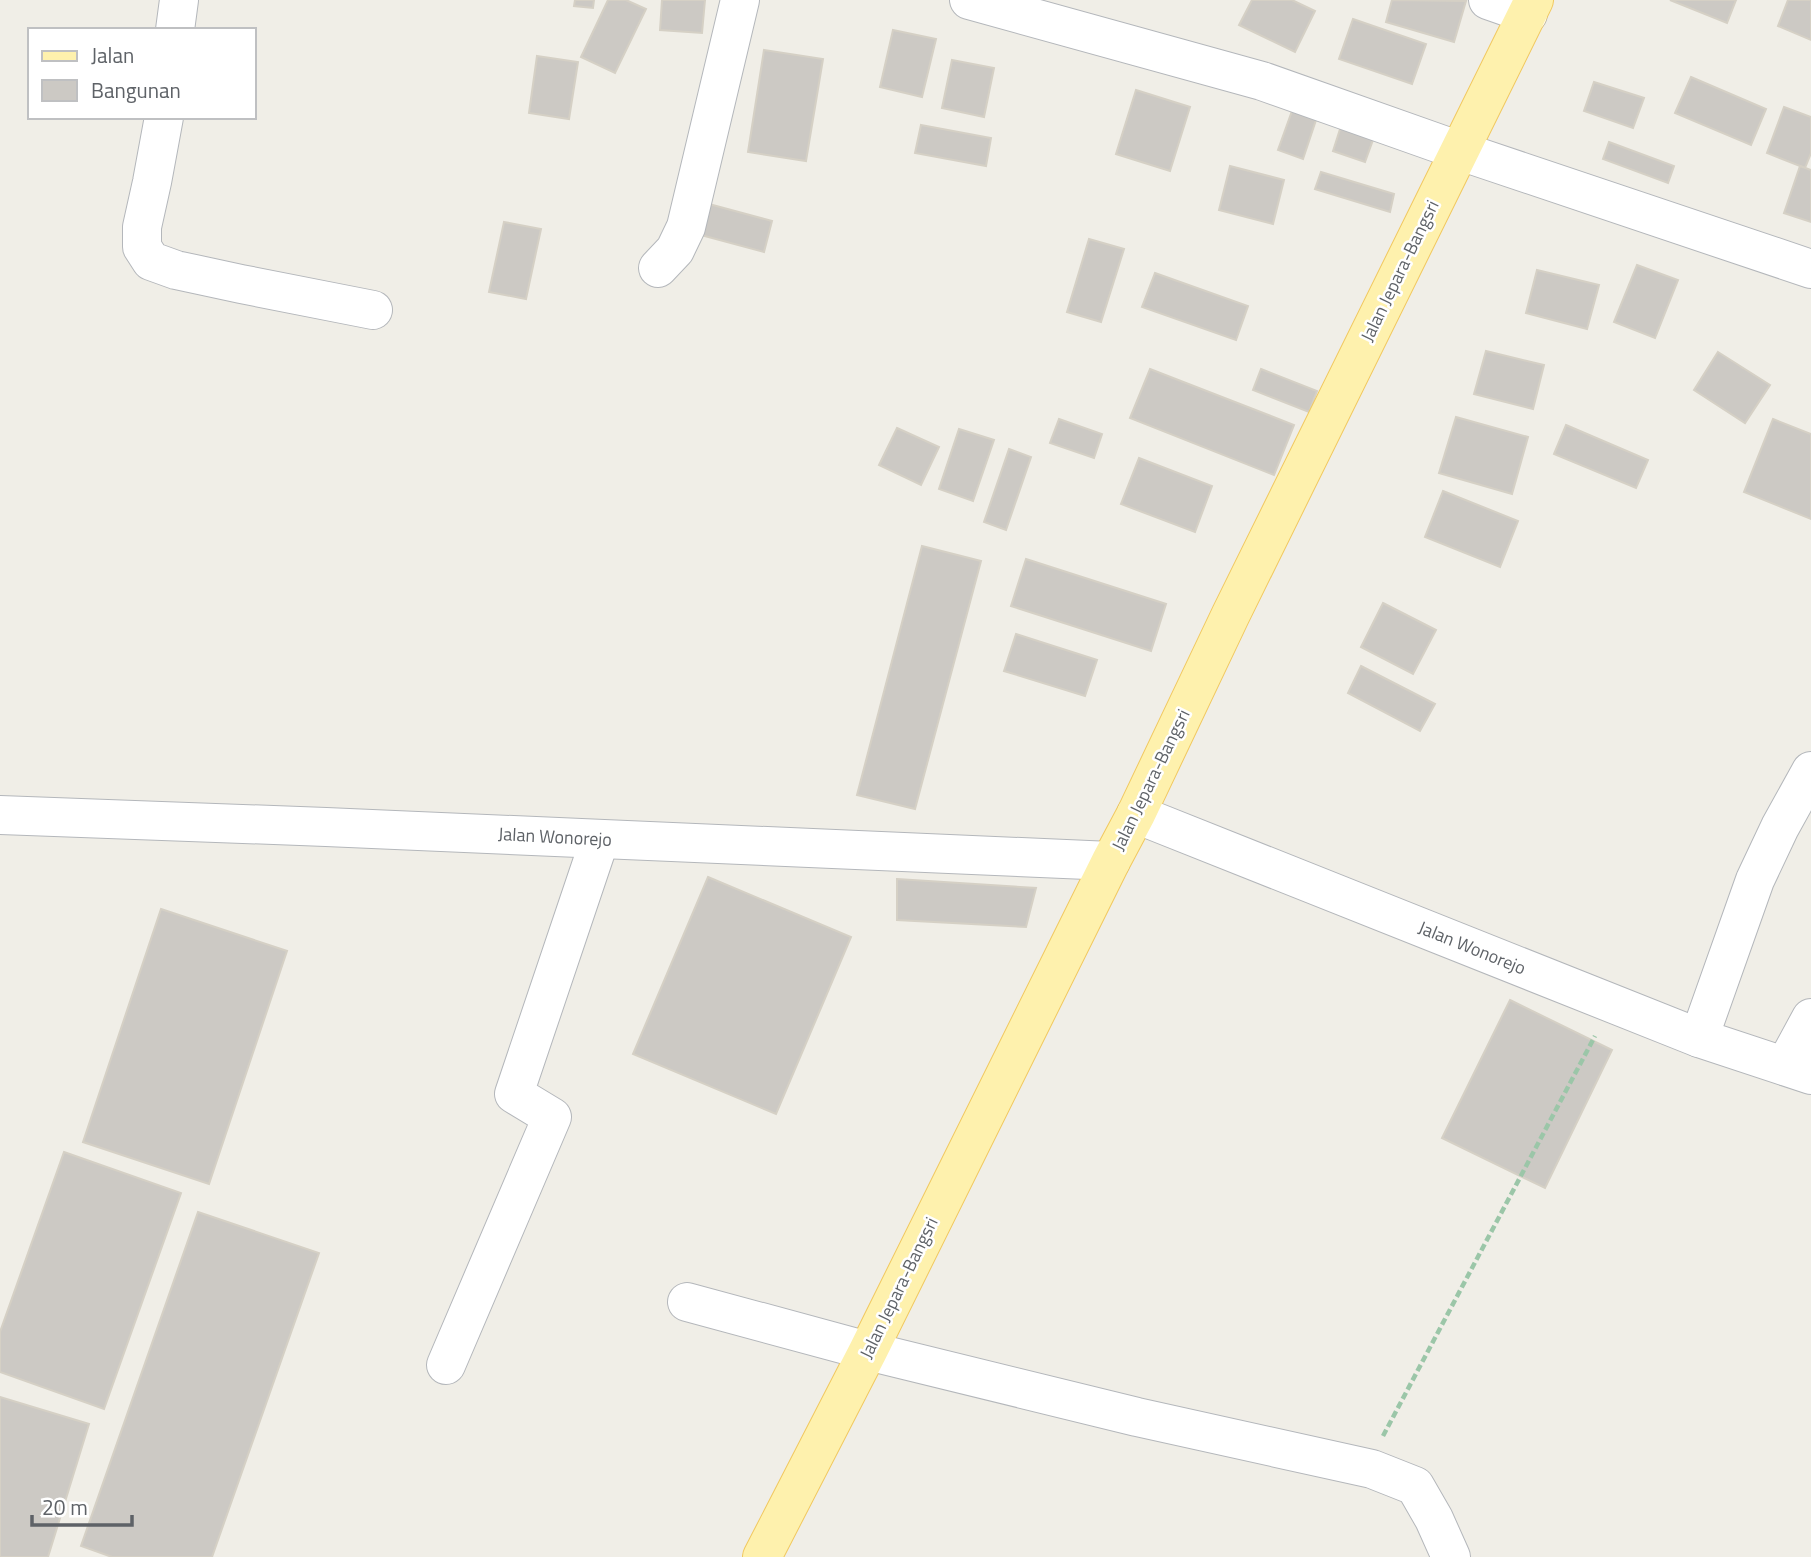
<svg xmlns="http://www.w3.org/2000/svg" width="1811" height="1557" font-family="'Titillium Web',sans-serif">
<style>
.building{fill:#ccc9c4;stroke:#d5d0c5;stroke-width:2}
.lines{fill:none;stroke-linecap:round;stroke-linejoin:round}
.minor-casing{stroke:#b4b7bb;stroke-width:40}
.major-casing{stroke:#f1c85f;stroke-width:40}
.path{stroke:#9bc6a8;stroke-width:4.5;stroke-dasharray:7 3.5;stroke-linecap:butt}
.minor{stroke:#fff;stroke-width:38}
.major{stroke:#fef1ad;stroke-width:38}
.labels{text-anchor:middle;stroke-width:5;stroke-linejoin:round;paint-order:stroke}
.street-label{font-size:18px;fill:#5e6267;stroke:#fff}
</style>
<rect width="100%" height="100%" fill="#f0eee7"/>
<g class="building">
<polygon points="575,0 594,0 593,8 574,6"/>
<polygon points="608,0 626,0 646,9 615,73 581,57"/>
<polygon points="662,0 705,0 702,33 660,30"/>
<polygon points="1252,0 1292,0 1315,11 1295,52 1239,25"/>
<polygon points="1392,0 1466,1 1454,42 1386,22"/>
<polygon points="1670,0 1736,0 1727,23"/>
<polygon points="1788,0 1811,0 1811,40 1778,26"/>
<polygon points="1353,19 1426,44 1412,84 1339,59"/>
<polygon points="893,30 936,39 922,97 880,87"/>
<polygon points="764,50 823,59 806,161 748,152"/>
<polygon points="537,56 578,62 569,119 529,113"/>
<polygon points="952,60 994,68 984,117 942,108"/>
<polygon points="1691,77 1766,109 1751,145 1675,113"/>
<polygon points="1594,82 1644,98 1633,128 1584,111"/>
<polygon points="1136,90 1190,107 1170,171 1116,154"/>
<polygon points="1784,107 1811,117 1811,153 1805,168 1767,153"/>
<polygon points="1292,111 1316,120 1303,159 1278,150"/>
<polygon points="921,125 991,138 986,166 915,153"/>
<polygon points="1341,126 1374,137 1365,162 1333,151"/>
<polygon points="1609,142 1674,166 1668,183 1603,159"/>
<polygon points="1230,166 1284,180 1273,224 1219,210"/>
<polygon points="1800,166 1811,170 1811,222 1784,213"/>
<polygon points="1321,172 1394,194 1390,212 1315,189"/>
<polygon points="709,204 772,221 764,252 701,235"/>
<polygon points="504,222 541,229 526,299 489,292"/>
<polygon points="1089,239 1124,249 1101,322 1067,312"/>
<polygon points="1637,265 1678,280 1655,338 1614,322"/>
<polygon points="1537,270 1599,285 1587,329 1526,313"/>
<polygon points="1155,273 1248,306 1236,340 1142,307"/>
<polygon points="1486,351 1544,365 1533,409 1474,394"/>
<polygon points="1718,352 1770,385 1745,423 1694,390"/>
<polygon points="1150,369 1294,425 1274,475 1130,418"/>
<polygon points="1261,369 1317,391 1309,412 1253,390"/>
<polygon points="1456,417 1528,437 1512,494 1439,473"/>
<polygon points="1059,419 1102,434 1094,458 1050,443"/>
<polygon points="1773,419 1811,434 1811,519 1744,492"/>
<polygon points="1566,425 1648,460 1636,488 1554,454"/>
<polygon points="897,428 939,447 921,485 879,465"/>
<polygon points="959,429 994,440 973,501 939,489"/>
<polygon points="1009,449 1031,457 1006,530 984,522"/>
<polygon points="1139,458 1212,486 1195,532 1121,504"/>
<polygon points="1443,491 1518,521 1500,567 1425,537"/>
<polygon points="922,546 981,561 915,809 857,795"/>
<polygon points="1026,559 1166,604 1151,651 1011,606"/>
<polygon points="1383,603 1436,630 1413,674 1361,647"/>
<polygon points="1016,634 1097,660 1085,696 1004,671"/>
<polygon points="1361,666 1435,704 1420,731 1348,693"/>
<polygon points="708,877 851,937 776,1114 633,1054"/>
<polygon points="897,879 1036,888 1026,927 897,920"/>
<polygon points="161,909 287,951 209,1184 83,1142"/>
<polygon points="1510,1000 1612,1050 1545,1188 1442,1138"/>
<polygon points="64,1152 181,1193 104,1409 0,1372 0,1332"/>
<polygon points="198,1212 319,1253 212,1557 112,1557 81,1546"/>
<polygon points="0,1397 89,1424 48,1557 0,1557"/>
</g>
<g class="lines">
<defs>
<g id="minor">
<polyline points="969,0 1262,81 1460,151 1811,269"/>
<polyline points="1488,0 1528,14"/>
<polyline points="175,30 179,0"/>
<polyline points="164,117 152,182 142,227 142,247 151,261 176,270 241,284 373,310"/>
<polyline points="658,268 675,250 686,227 740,0"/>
<polyline points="1136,814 1699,1038 1811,1075"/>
<polyline points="0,815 326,827 1111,861"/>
<polyline points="1699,1038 1755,880 1780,827 1811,771"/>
<polyline points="1785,1066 1811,1018"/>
<polyline points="687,1302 868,1351 1137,1417 1372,1469 1415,1486 1434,1519 1451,1557"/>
<polyline points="446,1365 552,1117 514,1094 600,839"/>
</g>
<polyline id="major" points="762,1557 868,1351 1111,861 1136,814 1231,614 1534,0"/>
</defs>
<use href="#minor" class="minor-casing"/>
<use href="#major" class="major-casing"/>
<polyline class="path" points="1383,1436 1595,1036"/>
<use href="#minor" class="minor"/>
<use href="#major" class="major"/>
</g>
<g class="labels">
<g class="street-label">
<text transform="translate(1400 271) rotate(-64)" y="6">Jalan Jepara-Bangsri</text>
<text transform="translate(1151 780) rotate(-64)" y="6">Jalan Jepara-Bangsri</text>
<text transform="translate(555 837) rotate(3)" y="6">Jalan Wonorejo</text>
<text transform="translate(1472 948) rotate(22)" y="6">Jalan Wonorejo</text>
<text transform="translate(899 1288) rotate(-64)" y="6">Jalan Jepara-Bangsri</text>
</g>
</g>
<rect x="28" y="28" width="228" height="91" fill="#ffffff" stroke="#bfc0c2" stroke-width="2"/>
<rect x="42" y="51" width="35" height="10" fill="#fef1ad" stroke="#bfc0c2" stroke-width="2"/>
<text x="91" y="63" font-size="21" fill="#5e6267">Jalan</text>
<rect x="42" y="80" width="35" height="21" fill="#ccc9c4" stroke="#bfc0c2" stroke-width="2"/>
<text x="91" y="98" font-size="21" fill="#5e6267">Bangunan</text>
<path d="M32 1515v10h100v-10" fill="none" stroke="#5e6267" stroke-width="3.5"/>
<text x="42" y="1515" font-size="21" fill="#5e6267" stroke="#ffffff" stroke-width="5" paint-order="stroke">20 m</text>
</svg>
